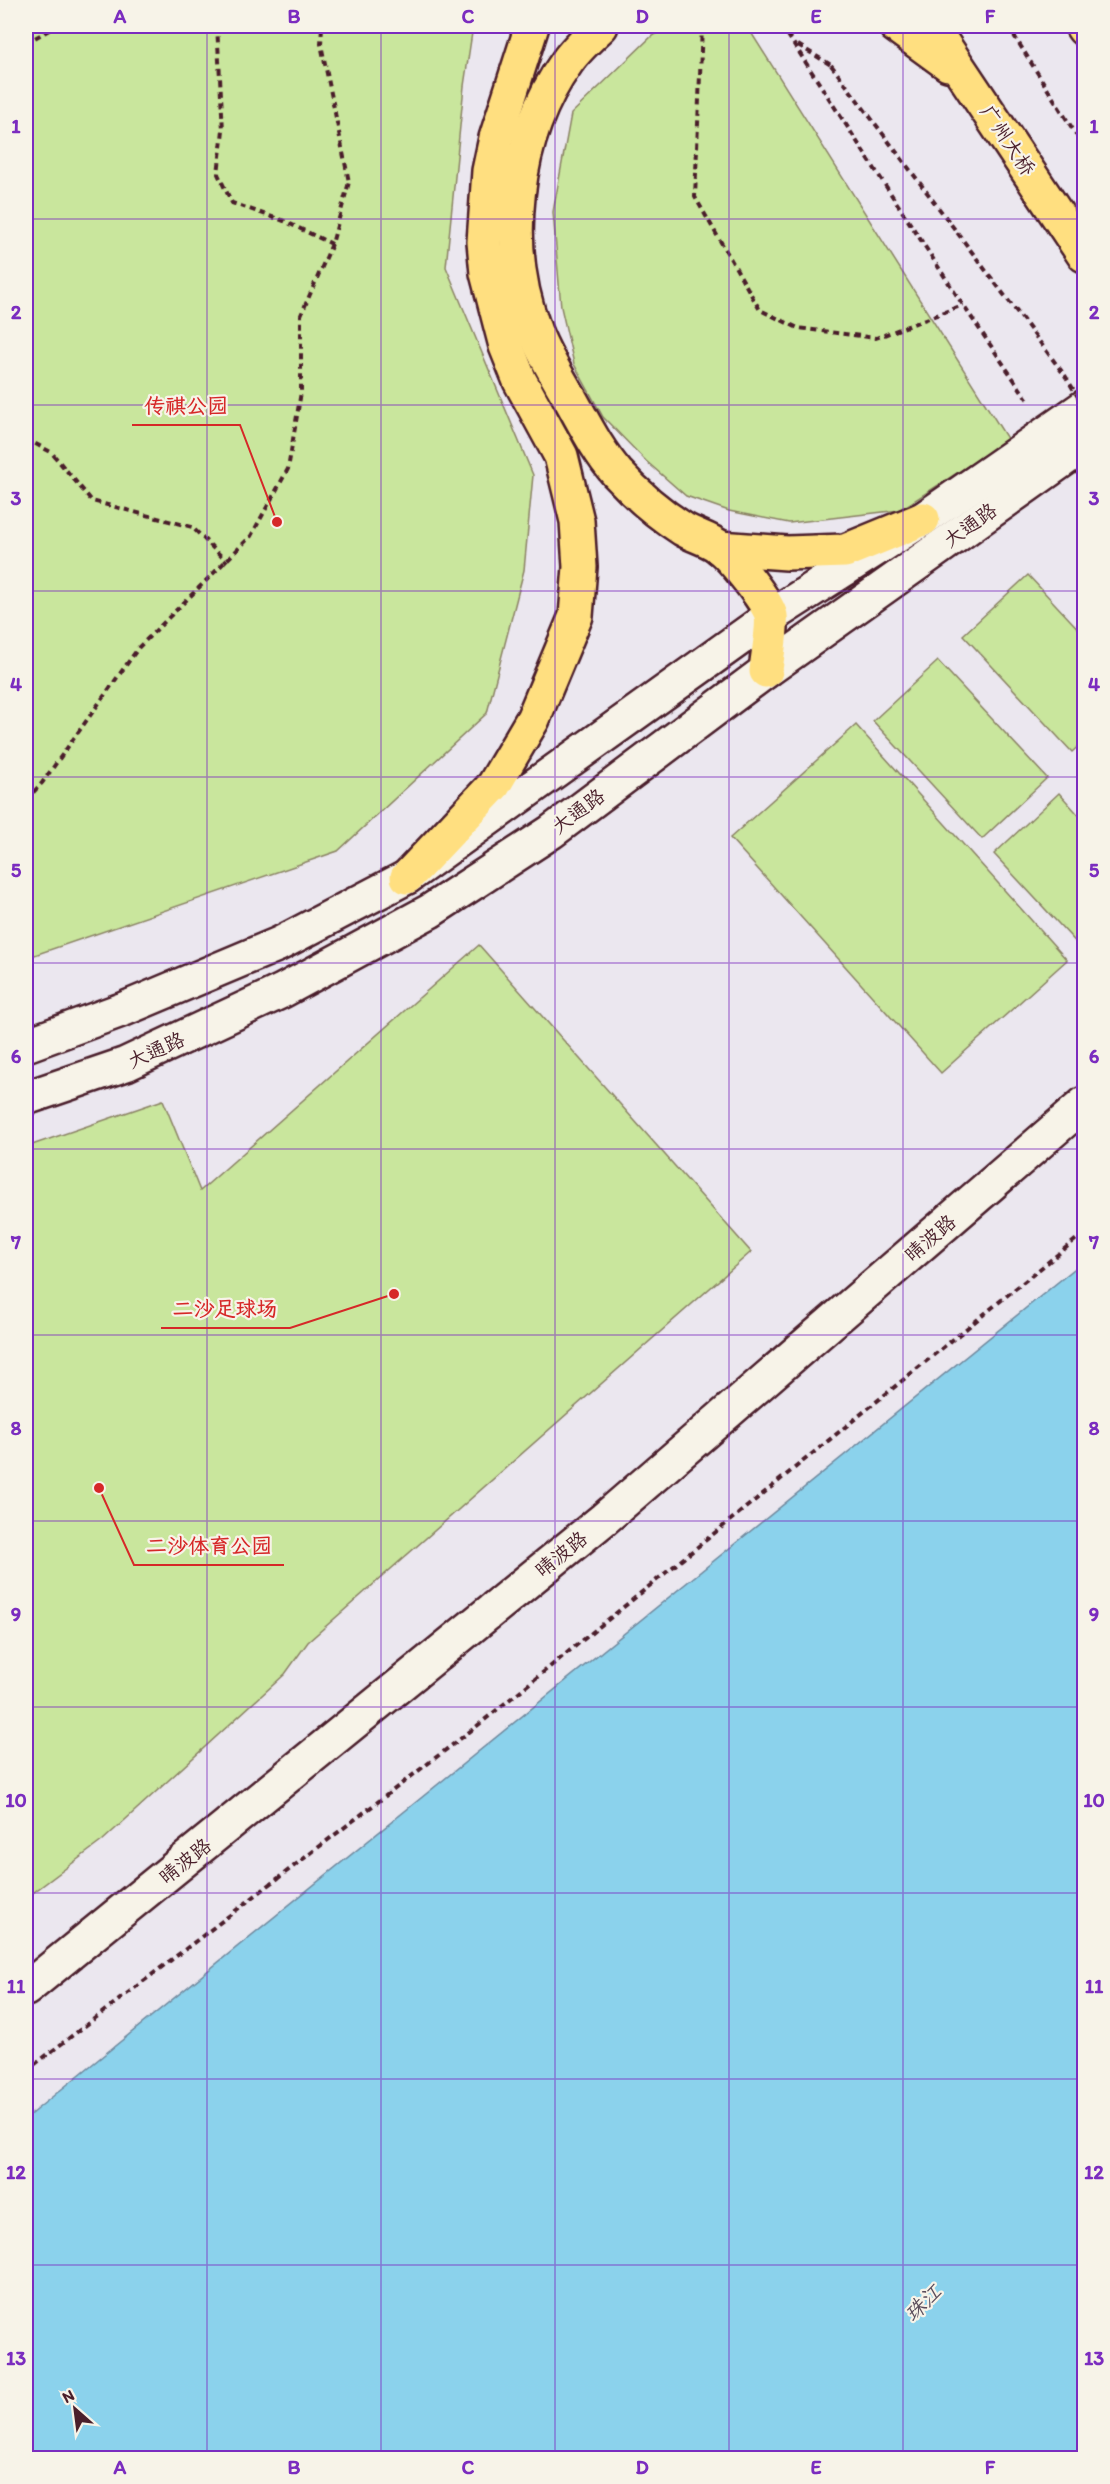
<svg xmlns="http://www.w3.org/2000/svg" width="1110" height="2484" font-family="Itim,'LXGW WenKai TC',sans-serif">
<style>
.green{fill:#c9e69d;stroke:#8a8264;stroke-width:1.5}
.water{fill:#8bd2ec;stroke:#718a9f;stroke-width:1.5}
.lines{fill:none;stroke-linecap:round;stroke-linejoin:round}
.minor-casing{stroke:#4a1f2b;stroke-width:38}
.secondary-casing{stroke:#4a1f2b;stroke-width:38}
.trunk-casing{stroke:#4a1f2b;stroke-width:38}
.path{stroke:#4a1f2b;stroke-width:4;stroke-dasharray:6 4.5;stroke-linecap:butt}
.minor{stroke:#f7f3e8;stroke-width:33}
.secondary{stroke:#f7f3e8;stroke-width:33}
.trunk{stroke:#ffdf80;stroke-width:33}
.path-bridge{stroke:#4a1f2b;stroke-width:4;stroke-dasharray:6 4.5;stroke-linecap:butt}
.grid{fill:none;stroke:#7b2cbf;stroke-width:1.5;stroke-opacity:0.55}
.labels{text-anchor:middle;stroke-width:4.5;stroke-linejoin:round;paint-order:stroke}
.street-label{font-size:20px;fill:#4a1f2b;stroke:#f7f3e8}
.water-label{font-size:21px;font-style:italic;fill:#5a4c5b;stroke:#f7f3e8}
.leader{fill:none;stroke:#d62828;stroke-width:2}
.callout-dot{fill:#d62828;stroke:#f7f3e8;stroke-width:2}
.callout-label{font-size:21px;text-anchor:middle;font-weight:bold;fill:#d62828;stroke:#f7f3e8;stroke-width:4.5;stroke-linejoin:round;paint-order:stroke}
.neatline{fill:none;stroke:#7b2cbf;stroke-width:2}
.grid-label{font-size:20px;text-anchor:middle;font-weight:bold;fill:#7b2cbf}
</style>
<rect width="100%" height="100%" fill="#ebe7ef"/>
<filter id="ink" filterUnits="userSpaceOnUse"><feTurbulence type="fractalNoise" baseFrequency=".0167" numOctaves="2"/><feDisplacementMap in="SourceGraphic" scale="12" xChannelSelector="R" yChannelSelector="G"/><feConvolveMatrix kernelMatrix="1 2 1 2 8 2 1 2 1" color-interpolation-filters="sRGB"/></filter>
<g filter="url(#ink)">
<g class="green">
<polygon points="26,26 473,26 464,86 446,267 533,475 524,570 487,713 338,851 26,958"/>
<polygon points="674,26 747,26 1008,440 900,510 789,523 729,511 686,496 646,461 603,417 574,364 561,307 553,212 571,114 652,36"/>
<polygon points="1028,575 1084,635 1084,741 1072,752 963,635"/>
<polygon points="938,661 1047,778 982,839 873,721"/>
<polygon points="856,725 1067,960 941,1073 730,838"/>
<polygon points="1059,793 1084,821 1084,951 994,854"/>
<polygon points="479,945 751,1252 308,1642 285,1674 102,1841 26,1898 26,1147 163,1100 200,1191"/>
</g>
<polygon class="water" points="1084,1261 1084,2458 26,2458 26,2118"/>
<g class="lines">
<defs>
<polyline id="minor" points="26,1989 604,1519 1084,1104"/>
<g id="secondary">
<polyline points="26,1045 124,1009 279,944 407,877 771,616 923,519 1084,407"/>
<polyline points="26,1098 126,1064 282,991 430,911 551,832 766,671 1084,445"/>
</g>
<g id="trunk">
<path d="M601,26C589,37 576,49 567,62C513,137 502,247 535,332C544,355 558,378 571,400C585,425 598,451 617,473C637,495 658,513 683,529C695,536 709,539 719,547C732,557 768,602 771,616C773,628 767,658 766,671"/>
<polyline points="896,26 948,64"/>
<polyline points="931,26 1084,255"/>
<polyline points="1082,26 1084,29"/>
<polyline points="720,548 787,553 845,551 923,519"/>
<polyline points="407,877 494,785 533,719 576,616 580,567 577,521 561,456 520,381 506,346 487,273 484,242 489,171 496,138 532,26"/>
</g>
</defs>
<use href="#minor" class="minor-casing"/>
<use href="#secondary" class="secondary-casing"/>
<use href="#trunk" class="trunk-casing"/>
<g class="path">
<polyline points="217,26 223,130 218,174 232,203 284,221 332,244"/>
<polyline points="702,26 695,197 760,310 798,328 876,338 963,305"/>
<polyline points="782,26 963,305 1030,403"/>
<polyline points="1008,26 1084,147"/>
<polyline points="26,43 56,26"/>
<polyline points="798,45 831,65"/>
<polyline points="26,439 51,452 92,501 192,527 227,562"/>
<polyline points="1081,490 1084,501"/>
<polyline points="26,800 42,783 139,647 251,536 288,469 301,392 301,315 332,244 349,182 321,44 322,26"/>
<polyline points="26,1669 26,1676"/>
<polyline points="26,2071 477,1726 1084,1233"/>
</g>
<use href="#minor" class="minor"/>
<use href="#secondary" class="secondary"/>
<use href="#trunk" class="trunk"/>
<polyline class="path-bridge" points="831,65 1066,377 1084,407"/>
</g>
</g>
<path class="grid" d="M207,26V2458M381,26V2458M555,26V2458M729,26V2458M903,26V2458M26,219H1084M26,405H1084M26,591H1084M26,777H1084M26,963H1084M26,1149H1084M26,1335H1084M26,1521H1084M26,1707H1084M26,1893H1084M26,2079H1084M26,2265H1084"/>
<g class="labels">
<g class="street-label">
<text transform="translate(1008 140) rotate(56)" y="7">广州大桥</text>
<text transform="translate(970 525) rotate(-36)" y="7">大通路</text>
<text transform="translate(578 811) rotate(-37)" y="7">大通路</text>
<text transform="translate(156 1050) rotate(-24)" y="7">大通路</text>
<text transform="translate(930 1238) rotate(-41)" y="7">晴波路</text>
<text transform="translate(561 1554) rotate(-39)" y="7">晴波路</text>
<text transform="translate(185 1861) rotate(-39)" y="7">晴波路</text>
</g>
<g class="water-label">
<text transform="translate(923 2303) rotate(-44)" y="7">珠江</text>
</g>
</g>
<path class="leader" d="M277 522L240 425H132M394 1294L290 1328H161M99 1488L134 1565H284"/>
<g class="callout-dot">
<circle cx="277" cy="522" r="6"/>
<circle cx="394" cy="1294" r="6"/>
<circle cx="99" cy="1488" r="6"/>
</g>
<g class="callout-label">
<text x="186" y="413">传祺公园</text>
<text x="225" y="1316">二沙足球场</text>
<text x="209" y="1553">二沙体育公园</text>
</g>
<rect width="1110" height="2484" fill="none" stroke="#f7f3e8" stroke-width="66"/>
<g transform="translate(75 2409) rotate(332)" stroke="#f7f3e8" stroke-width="4.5" paint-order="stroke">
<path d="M0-4.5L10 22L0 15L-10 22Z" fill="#4a1f2b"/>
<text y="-9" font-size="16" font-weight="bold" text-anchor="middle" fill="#4a1f2b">N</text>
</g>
<rect x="33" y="33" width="1044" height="2418" class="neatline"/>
<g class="grid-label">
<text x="120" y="23">A</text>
<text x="294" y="23">B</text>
<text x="468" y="23">C</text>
<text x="642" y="23">D</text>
<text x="816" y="23">E</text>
<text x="990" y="23">F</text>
<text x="16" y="133">1</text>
<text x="1094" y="133">1</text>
<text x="16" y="319">2</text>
<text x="1094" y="319">2</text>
<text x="16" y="505">3</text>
<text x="1094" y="505">3</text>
<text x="16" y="691">4</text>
<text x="1094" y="691">4</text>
<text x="16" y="877">5</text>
<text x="1094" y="877">5</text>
<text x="16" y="1063">6</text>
<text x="1094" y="1063">6</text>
<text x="16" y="1249">7</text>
<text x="1094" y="1249">7</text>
<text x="16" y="1435">8</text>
<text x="1094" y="1435">8</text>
<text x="16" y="1621">9</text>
<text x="1094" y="1621">9</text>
<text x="16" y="1807">10</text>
<text x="1094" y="1807">10</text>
<text x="16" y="1993">11</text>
<text x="1094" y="1993">11</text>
<text x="16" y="2179">12</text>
<text x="1094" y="2179">12</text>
<text x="16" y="2365">13</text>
<text x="1094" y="2365">13</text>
<text x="120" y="2474">A</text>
<text x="294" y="2474">B</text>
<text x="468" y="2474">C</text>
<text x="642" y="2474">D</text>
<text x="816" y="2474">E</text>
<text x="990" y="2474">F</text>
</g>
</svg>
